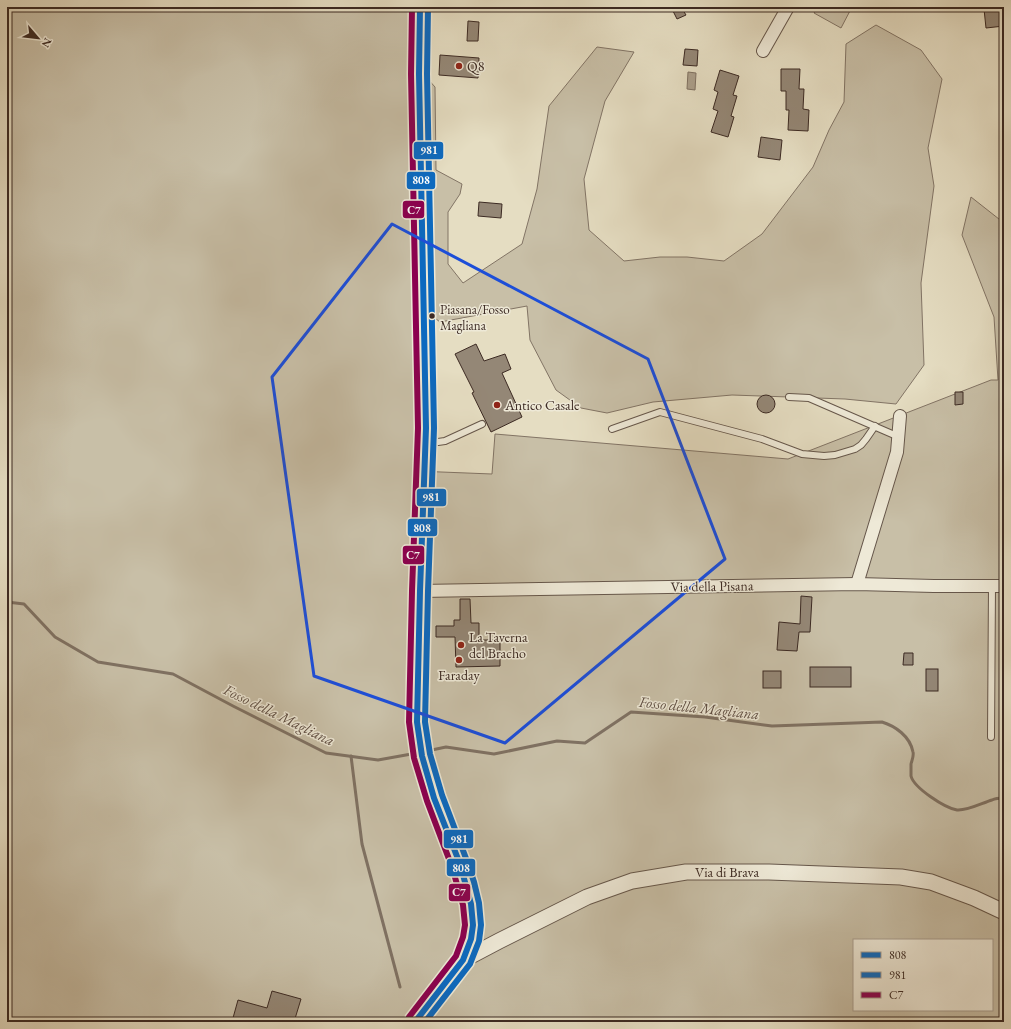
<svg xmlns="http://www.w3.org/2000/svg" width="1011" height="1029" font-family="'EB Garamond',serif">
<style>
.green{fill:#c8bfa7;stroke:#827465;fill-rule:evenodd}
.water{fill:#aca08c;stroke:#7f7162}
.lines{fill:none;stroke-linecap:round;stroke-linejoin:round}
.stream{stroke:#7f7162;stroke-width:3}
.building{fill:#948776;stroke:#3c2a23}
.service-casing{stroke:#66574b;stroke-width:8}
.minor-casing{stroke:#66574b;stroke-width:14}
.tertiary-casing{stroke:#66574b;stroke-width:17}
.secondary-casing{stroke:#3c2a23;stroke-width:19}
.service{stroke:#eee9d7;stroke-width:6}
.minor{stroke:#eee9d7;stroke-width:12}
.tertiary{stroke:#eee9d7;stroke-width:15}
.secondary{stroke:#eee9d7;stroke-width:17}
.bus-1-casing{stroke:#eee9d7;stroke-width:9}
.bus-2-casing{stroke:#eee9d7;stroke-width:9}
.bus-3-casing{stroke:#eee9d7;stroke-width:9}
.bus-1{stroke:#0c69bf;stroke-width:6}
.bus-2{stroke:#0c69bf;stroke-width:6}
.bus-3{stroke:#8b004f;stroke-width:6}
.marked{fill:none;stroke:#1d4ed8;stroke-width:3;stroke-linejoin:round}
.poi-dot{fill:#8f2418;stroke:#eee9d7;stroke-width:1.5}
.bus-dot{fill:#3c2a23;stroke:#eee9d7;stroke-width:1.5}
.labels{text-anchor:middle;stroke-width:3;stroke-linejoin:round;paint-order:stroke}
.bus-label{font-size:13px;fill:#3c2a23;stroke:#eee9d7;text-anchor:start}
.poi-label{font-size:14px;fill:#3c2a23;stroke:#eee9d7;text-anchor:start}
.street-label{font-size:14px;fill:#3c2a23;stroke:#eee9d7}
.water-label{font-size:15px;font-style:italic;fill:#5e4d42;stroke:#eee9d7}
.line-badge{stroke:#eee9d7;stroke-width:1.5}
.badge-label{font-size:11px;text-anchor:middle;font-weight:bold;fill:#fff}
</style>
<rect width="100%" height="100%" fill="#e5ddc2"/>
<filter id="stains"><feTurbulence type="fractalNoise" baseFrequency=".005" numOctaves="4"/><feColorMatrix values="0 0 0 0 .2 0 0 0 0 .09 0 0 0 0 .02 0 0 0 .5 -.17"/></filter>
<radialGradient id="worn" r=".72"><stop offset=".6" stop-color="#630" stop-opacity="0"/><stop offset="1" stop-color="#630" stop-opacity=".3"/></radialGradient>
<g class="green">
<path d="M7,7H415L412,28L416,471L492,474L495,434L788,459L991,380H998L994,317L962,235L971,197L1004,223V1022H7ZM854,940H992V1010H854Z"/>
<polygon points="818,7 852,7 841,28 814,13"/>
<polygon points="876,25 921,50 942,79 928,148 934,186 921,283 924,365 896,404 845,399 732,395 653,402 607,413 581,408 556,390 530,340 527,306 440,322 431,315 426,77 435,87 436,170 462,184 460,194 448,212 448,264 463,283 522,244 537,189 549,106 597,47 634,52 605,101 584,179 589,230 624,261 660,257 687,257 724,261 762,234 813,167 829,130 844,102 846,44"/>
</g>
<polygon class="water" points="688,72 696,73 695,90 687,89"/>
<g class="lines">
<g class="stream">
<polyline points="7,602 24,604 55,637 98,662 173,674 233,706 326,753 378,760 417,753"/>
<path d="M427,751L446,747L494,754L557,741L585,743L631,712L705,717L772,726L882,722C895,726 910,736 913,752C914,756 912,760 911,764C911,768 911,772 911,776C914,788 945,808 957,810C967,811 982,803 992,800C996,798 1000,798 1004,798"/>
<polyline points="351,756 362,844 400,987"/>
</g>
</g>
<g class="building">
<polygon points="671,7 681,7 686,15 677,19"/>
<polygon points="1004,7 1004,26 986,28 984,9"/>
<polygon points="468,21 479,22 478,41 467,41"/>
<polygon points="685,49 698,50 697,66 683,65"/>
<polygon points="440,55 479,58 478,78 439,75"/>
<polygon points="781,69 800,69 799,89 804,89 803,109 809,110 808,131 788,130 789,110 786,110 786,91 781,91"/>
<polygon points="720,70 739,76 733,95 737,96 731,116 734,117 728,137 711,132 718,111 713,109 718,92 714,90"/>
<polygon points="761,137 782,140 780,160 758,157"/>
<polygon points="479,202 502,204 501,218 478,216"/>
<polygon points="476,344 484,361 505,354 511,369 502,373 522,417 491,432 472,393 474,392 455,354"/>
<polygon points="955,392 963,392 963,404 955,405"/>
<circle cx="766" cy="404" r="9"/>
<polygon points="801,596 812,597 810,632 799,632 797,651 777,650 779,622 800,624"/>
<polygon points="460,599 470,599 471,623 479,623 479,640 500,640 500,666 456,667 455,637 436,637 436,626 454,626 454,620 460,620"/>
<polygon points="904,653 913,653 913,665 903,665"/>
<rect x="810" y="667" width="41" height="20"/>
<rect x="926" y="669" width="12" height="22"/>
<rect x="763" y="671" width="18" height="17"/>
<polygon points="272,991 301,999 294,1022 249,1022 233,1018 238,1000 267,1008"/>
</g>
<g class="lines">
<defs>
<g id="service">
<polyline points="789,397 809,398 899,437"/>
<polyline points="612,429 660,412 762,439 802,454 824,456 835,455 855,449 861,445 866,439 875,426"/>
<polyline points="427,442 438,442 445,441 482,424"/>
<polyline points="991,737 992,586"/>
</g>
<g id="minor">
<polyline points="763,51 788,7"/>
<polyline points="857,584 897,452 900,416"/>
<polyline points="420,591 857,584 934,586 1004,586"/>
</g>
<polyline id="tertiary" points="463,960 499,941 587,897 632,881 686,872 769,872 901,877 931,882 974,898 1004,912"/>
<polyline id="secondary" points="415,1022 463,960 471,939 473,925 471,904 466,884 460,864 434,798 422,756 417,722 420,591 426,428 419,74 420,7"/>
</defs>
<use href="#service" class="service-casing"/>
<use href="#minor" class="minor-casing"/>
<use href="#tertiary" class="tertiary-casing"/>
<use href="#secondary" class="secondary-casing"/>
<use href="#service" class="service"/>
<use href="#minor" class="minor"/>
<use href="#tertiary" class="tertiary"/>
<use href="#secondary" class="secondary"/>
<defs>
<polyline id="bus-1" points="415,1022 463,960 471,939 473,925 471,904 460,864 434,798 422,756 417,722 420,591 426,428 419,74 420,7"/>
<polyline id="bus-2" points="425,1022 470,964 479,941 481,925 479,903 474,882 467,861 442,795 430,754 425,722 428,591 434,428 427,74 428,7"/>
<polyline id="bus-3" points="409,1017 456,956 463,937 465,925 463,905 452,867 427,801 414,758 409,722 412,591 418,428 411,74 412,7"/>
</defs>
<use href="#bus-1" class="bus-1-casing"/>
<use href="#bus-2" class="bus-2-casing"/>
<use href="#bus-3" class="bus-3-casing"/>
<use href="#bus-1" class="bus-1"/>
<use href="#bus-2" class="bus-2"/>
<use href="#bus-3" class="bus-3"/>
</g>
<path class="marked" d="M392,224L648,359L725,559L505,743L314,676L272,377Z"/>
<g class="poi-dot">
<circle cx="459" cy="66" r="4"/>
<circle cx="497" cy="405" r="4"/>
<circle cx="461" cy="645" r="4"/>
<circle cx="459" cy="660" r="4"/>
</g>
<circle class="bus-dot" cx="432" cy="316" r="3.5"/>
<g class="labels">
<g class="bus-label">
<text x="440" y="314">Piasana/Fosso<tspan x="440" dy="16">Magliana</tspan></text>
</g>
<g class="poi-label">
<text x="467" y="71">Q8</text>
<text x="505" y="410">Antico Casale</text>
<text x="469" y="642">La Taverna<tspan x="469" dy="16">del Bracho</tspan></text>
<text x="459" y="680" text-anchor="middle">Faraday</text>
</g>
<g class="street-label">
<text transform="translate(712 586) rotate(-1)" y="5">Via della Pisana</text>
<text x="727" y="877">Via di Brava</text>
</g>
<g class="water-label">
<text transform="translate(699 708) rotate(6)" y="5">Fosso della Magliana</text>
<text transform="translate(279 715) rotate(26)" y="5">Fosso della Magliana</text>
</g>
</g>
<g class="line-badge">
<rect x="413" y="141" width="31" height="19" rx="4" fill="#0c69bf"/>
<rect x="406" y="171" width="30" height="19" rx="4" fill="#0c69bf"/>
<rect x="402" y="200" width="23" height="19" rx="4" fill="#8b004f"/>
<rect x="416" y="488" width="31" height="19" rx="4" fill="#0c69bf"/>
<rect x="407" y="518" width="31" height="19" rx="4" fill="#0c69bf"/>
<rect x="402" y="545" width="23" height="20" rx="4" fill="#8b004f"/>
<rect x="443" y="829" width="31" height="20" rx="4" fill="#0c69bf"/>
<rect x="446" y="858" width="30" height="19" rx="4" fill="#0c69bf"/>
<rect x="448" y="883" width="23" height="19" rx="4" fill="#8b004f"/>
</g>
<g class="badge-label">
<text x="429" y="154">981</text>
<text x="421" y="184">808</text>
<text x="414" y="214">C7</text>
<text x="431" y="501">981</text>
<text x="422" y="532">808</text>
<text x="413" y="559">C7</text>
<text x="459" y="843">981</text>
<text x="461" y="872">808</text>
<text x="459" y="896">C7</text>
</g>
<rect width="1011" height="1029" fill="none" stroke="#e5ddc2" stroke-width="24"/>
<rect x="8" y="8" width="995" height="1013" fill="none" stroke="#3c2a23" stroke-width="2"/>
<rect x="12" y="12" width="987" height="1005" fill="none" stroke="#3c2a23"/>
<rect x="853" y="939" width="140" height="72" fill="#eee9d7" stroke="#a79d8f"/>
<rect x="861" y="952" width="20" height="6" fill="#0c69bf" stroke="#a79d8f"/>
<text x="889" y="959" font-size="12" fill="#3c2a23">808</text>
<rect x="861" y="972" width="20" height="6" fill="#0c69bf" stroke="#a79d8f"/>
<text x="889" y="979" font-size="12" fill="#3c2a23">981</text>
<rect x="861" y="992" width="20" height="6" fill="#8b004f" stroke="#a79d8f"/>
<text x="889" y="999" font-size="12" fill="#3c2a23">C7</text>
<g transform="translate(38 38) rotate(118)" stroke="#eee9d7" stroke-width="3" paint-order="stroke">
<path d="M0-3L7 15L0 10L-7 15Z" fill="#3c2a23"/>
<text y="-6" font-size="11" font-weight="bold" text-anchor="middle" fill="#3c2a23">N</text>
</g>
<rect width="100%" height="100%" filter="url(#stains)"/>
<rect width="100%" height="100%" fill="url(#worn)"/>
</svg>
